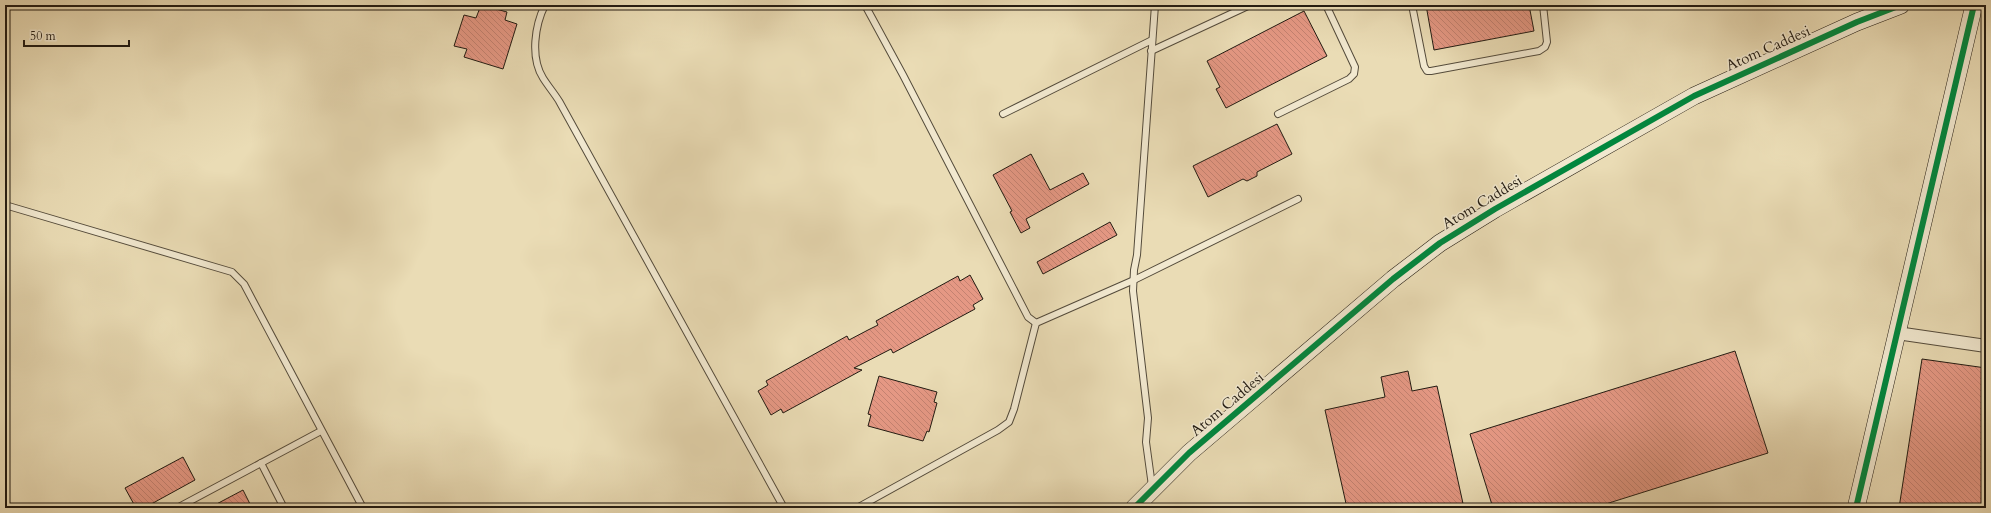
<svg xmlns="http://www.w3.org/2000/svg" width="1991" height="513" font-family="Cardo,serif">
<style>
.building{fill:url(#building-back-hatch);stroke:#221b12}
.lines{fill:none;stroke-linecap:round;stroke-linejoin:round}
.lane-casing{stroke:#544b3b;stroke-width:8}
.street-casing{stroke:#544b3b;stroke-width:14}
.secondary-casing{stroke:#221b12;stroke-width:18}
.lane{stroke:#f1e8cf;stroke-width:6}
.street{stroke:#f1e8cf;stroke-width:12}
.secondary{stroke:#f1e8cf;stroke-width:17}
.cycleway-casing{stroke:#f1e8cf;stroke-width:8}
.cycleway{stroke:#00873e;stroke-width:6}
.labels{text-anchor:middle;stroke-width:3;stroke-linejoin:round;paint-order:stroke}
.street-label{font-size:15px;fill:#221b12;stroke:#f1e8cf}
</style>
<defs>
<pattern id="building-back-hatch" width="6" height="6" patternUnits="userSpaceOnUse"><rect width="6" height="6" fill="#e59884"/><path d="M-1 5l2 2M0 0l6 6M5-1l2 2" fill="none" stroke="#c48271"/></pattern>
</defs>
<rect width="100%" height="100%" fill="#eadcb5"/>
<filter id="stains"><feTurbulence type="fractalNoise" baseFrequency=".005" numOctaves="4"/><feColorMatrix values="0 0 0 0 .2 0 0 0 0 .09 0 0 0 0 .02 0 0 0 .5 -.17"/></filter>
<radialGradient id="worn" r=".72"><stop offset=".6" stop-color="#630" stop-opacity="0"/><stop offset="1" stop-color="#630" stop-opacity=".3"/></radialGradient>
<g class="building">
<polygon points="481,5 507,12 505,20 517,24 503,69 464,57 467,49 454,46 464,15 476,18"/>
<polygon points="1426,5 1529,5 1534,31 1434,50"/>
<polygon points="1304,11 1327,56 1226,108 1216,89 1220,87 1207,61"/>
<polygon points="1277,124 1292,154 1257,172 1257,176 1247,181 1243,179 1208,197 1193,166"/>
<polygon points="1031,154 1050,190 1083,173 1089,184 1026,219 1030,228 1021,233 1010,212 1012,211 993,175"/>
<polygon points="1110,222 1117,235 1043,274 1037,262"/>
<polygon points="970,275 983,299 973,305 975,309 893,353 891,349 854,368 862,370 783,413 781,409 771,415 758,391 768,385 766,381 847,336 849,340 868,330 878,325 876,321 958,276 960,281"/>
<polygon points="1735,351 1768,453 1593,508 1493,508 1470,434"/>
<polygon points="1922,359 1986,368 1986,508 1899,508"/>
<polygon points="1408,371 1412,391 1437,386 1464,508 1347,508 1325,410 1385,397 1381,377"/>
<polygon points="879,376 937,392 934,402 937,403 929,432 927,431 923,441 868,426 871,415 868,414"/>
<polygon points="183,457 195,480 144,508 136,508 125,488"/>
<polygon points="243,490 252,508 209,508"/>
</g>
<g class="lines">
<defs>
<g id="lane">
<path d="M545,5C535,25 530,57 543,78C548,86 554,93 559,101L784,508"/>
<polyline points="865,5 903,75 1028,317 1036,323 1134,280 1298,199"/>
<polyline points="1412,5 1424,66 1427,71 1431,71 1539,51 1545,47 1547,42 1543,5"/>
<polyline points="1151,51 1250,5"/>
<polyline points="1003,114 1152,40"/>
<polyline points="1278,114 1349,79 1354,74 1355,67 1326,5"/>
<polyline points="5,205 232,272 244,284 363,508"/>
<polyline points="261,463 284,508"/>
<polyline points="1152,486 1146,442 1148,418 1133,291 1134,270 1137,255 1155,5"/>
<polyline points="177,508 321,431"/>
<polyline points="857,508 998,430 1009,422 1014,409 1036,323"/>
</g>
<polyline id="street" points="1897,333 1986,346"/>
<g id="secondary">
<polyline points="1134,508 1189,453 1393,279 1440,243 1495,209 1694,96 1857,22 1901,5"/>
<polyline points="1856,508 1974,5"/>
</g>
</defs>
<use href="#lane" class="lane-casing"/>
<use href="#street" class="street-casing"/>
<use href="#secondary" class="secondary-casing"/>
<use href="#lane" class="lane"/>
<use href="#street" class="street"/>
<use href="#secondary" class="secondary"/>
<defs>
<g id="cycleway">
<polyline points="1134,508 1189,453 1393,279 1440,243 1495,209 1694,96 1857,22 1901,5"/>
<polyline points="1856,508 1974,5"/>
</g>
</defs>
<use href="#cycleway" class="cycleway-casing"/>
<use href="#cycleway" class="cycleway"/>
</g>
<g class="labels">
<g class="street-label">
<text transform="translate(1768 48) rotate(-24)" y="5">Atom Caddesi</text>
<text transform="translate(1482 202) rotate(-31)" y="5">Atom Caddesi</text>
<text transform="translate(1227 404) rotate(-40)" y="5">Atom Caddesi</text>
</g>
</g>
<rect width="1991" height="513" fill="none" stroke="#eadcb5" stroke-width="20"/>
<rect x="6" y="6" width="1979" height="501" fill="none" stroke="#221b12" stroke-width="2"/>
<rect x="10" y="10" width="1971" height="493" fill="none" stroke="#221b12"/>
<path d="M24 40v6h105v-6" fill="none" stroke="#221b12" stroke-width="2"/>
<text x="30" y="40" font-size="12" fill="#221b12" stroke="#f1e8cf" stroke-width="3" paint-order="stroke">50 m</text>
<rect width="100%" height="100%" filter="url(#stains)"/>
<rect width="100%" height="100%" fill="url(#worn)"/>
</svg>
